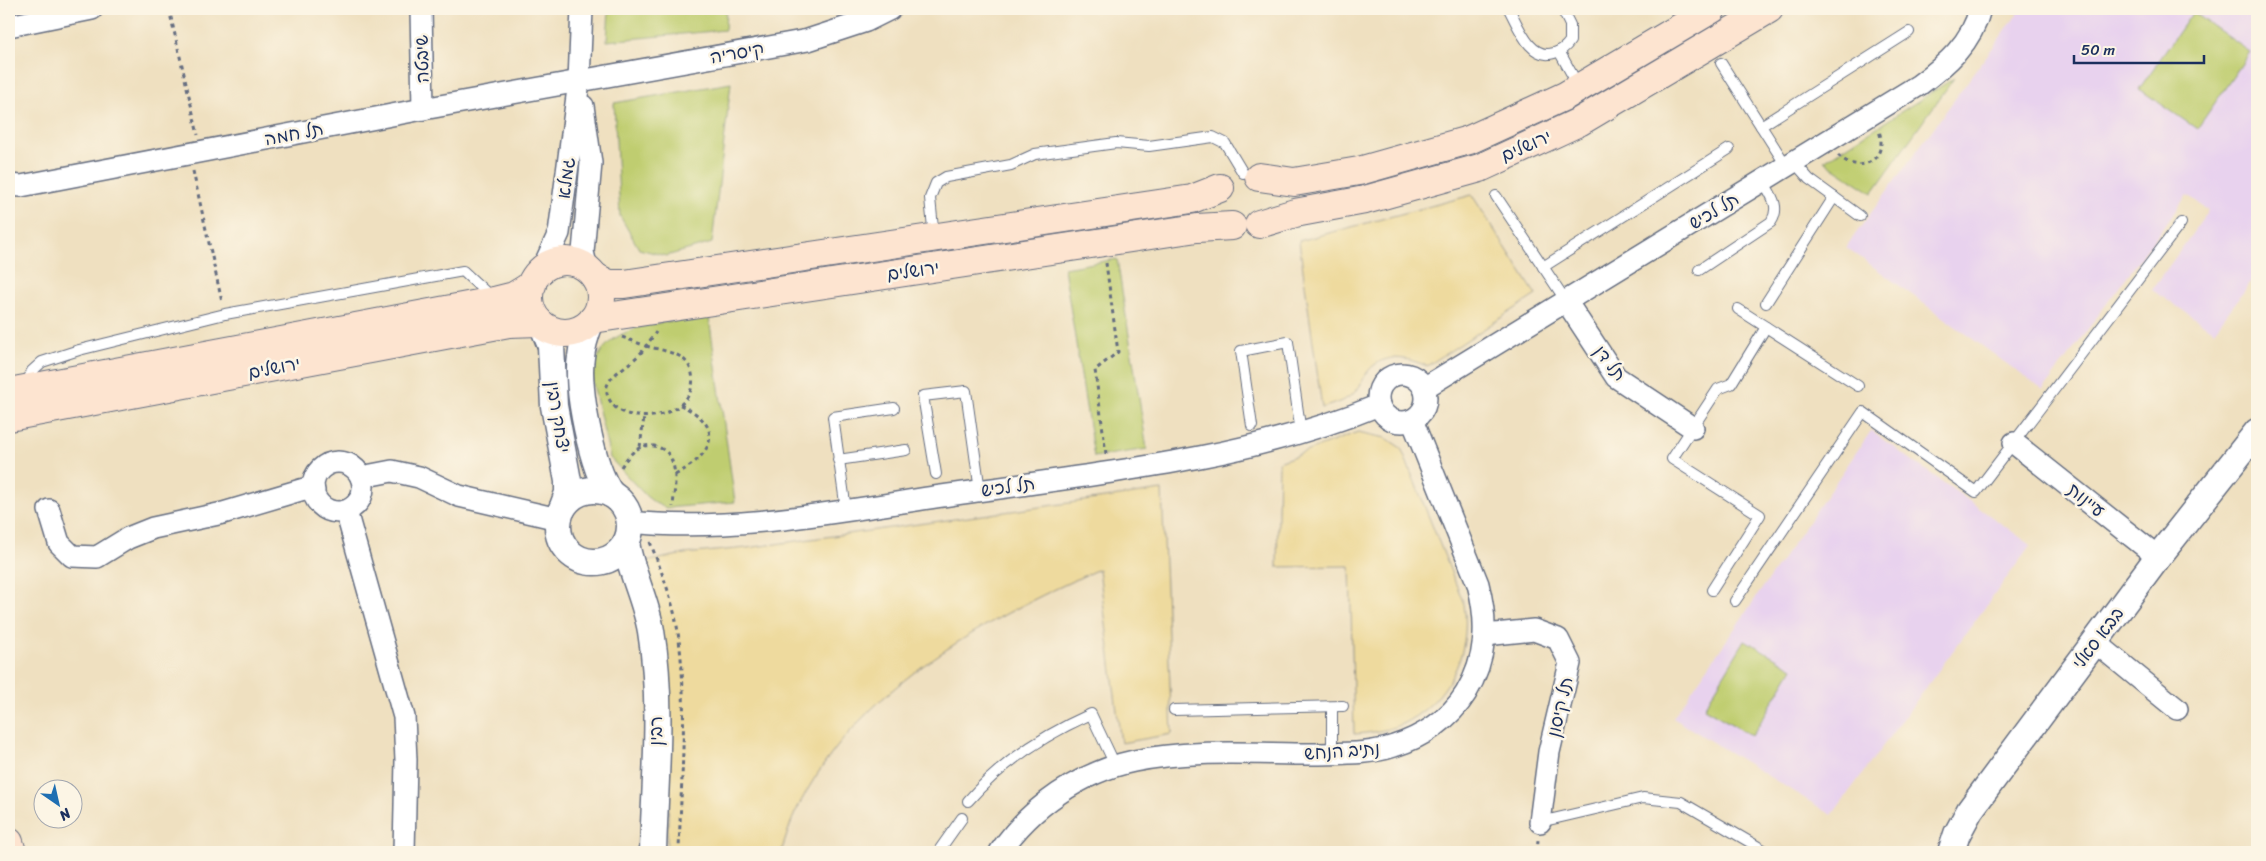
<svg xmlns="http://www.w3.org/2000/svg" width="2266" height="861" font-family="Sriracha,'Playpen Sans Hebrew',sans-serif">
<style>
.built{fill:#e8d2ee}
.green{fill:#bfcd6f;stroke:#6d7e66}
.sand{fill:#eeda9e;stroke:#84847e}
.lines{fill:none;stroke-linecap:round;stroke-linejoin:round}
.service-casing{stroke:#656d80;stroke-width:12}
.minor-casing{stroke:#656d80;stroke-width:24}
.tertiary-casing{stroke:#656d80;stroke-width:29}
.secondary-casing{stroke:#656d80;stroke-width:30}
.path{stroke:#656d80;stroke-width:3;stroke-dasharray:4 4;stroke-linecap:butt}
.service{stroke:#fff;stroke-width:10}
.minor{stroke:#fff;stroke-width:21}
.tertiary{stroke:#fff;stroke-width:26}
.secondary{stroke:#fde4d0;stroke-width:28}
.labels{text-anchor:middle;stroke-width:5;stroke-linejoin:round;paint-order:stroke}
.street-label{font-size:18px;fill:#1b2f5e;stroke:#fcf5e5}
</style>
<rect width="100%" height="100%" fill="#fcf5e5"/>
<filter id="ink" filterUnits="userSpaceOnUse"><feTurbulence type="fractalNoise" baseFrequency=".02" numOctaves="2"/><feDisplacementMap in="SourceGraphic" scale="10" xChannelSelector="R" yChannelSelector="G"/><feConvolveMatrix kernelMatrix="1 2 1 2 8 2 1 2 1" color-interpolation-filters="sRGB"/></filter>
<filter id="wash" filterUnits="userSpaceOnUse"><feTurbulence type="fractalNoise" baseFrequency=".0096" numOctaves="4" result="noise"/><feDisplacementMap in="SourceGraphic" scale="20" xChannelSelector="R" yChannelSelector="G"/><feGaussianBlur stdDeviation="1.12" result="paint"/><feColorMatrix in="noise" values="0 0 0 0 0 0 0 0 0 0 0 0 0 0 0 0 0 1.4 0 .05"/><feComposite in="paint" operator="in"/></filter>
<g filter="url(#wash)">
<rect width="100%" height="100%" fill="#efe0c0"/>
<g class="built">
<polygon points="2021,9 2257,9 2257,15 2249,27 2257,33 2257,274 2214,331 2152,290 2209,210 2187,195 2043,390 1846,247"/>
<polygon points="1871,431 2031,545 1832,815 1673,718"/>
</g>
<g class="green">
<polygon points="609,9 726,9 725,30 607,41"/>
<polygon points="2193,12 2250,52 2197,129 2139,89"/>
<polygon points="1954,78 1872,193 1824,161"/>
<polygon points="731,83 712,243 666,256 639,249 620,216 614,103"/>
<polygon points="1117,259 1147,449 1094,457 1064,268"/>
<path d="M709,317L735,502L666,508L655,503L646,496L610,458L592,380C596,321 665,323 709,317Z"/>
<polygon points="1745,640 1793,668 1752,736 1704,708"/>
</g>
<g class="sand">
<path d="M1472,195L1536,295L1427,366C1408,358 1385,352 1369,370C1363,377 1361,387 1354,393C1346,401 1333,404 1322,408L1299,241Z"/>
<path d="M1358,432L1386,438L1401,448L1464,604C1472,655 1447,703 1400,725C1385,731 1370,733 1354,734L1350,566L1277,567L1279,462Z"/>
<path d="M1162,490L1172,734L1121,743L1099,569C978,623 856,689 795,813C789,826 786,839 781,852H666C674,755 668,658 645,562L684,554L747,548Z"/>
</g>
</g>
<g filter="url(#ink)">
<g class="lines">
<defs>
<g id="service">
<path d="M1509,9C1518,25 1530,61 1554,53C1561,51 1566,47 1570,41V25L1562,9"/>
<polyline points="1559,51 1579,87"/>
<polyline points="1721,63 1787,167"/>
<polyline points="1761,126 1909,32"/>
<polyline points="1794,162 1809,179 1860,216"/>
<polyline points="1496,196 1566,301"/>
<polyline points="934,238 930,198 936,183 946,177 1011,165 1035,154 1116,143 1149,146 1213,137 1225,143 1243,173"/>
<polyline points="1543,267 1729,149"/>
<path d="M1699,270L1771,222C1781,207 1771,195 1763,181"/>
<polyline points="1766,303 1834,197"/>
<polyline points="1738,309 1858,386"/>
<polyline points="26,386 32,371 42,362 79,350 225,314 463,271 492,298"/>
<polyline points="1252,426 1241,351 1288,342 1301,433"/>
<polyline points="838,460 906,450"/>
<polyline points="936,474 923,396 966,391 980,491"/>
<polyline points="846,510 833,417 894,408"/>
<polyline points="1712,590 1760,515 1672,459 1718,389 1731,384 1766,327"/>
<polyline points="1735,601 1863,412 1976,492 2181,223"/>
<polyline points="1332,707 1332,753"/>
<polyline points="1174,710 1343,706"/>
<path d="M968,801C1002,762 1044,735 1091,714L1116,767"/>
<polyline points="1540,822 1643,798 1681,802 1767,852"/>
<polyline points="938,852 962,818"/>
</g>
<g id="minor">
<polyline points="421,9 423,109"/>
<polyline points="9,26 92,9"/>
<polyline points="583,106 591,163 583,252 587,269"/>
<polyline points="9,185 21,186 423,109 808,40 866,21 890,9"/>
<polyline points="541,272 559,233 579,81 582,9"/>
<polyline points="1566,301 1616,377 1693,428"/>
<circle cx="1402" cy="398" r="24"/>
<path d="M1424,388L1919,85C1946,65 1972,43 1980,9"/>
<polyline points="2014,443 2158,557"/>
<circle cx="338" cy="487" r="25"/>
<polyline points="361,477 392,471 419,477 459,496 558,519"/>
<polyline points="49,510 59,543 72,556 97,557 128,538 153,528 223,513 304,489 314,490"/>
<polyline points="346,511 404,717 406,760 404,852"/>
<path d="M630,522C737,533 844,510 949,495C1094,474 1243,461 1379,405"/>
<polyline points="1485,635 1534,630 1558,639 1570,663 1549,752 1540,822"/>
<polyline points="2095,642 2177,709"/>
<path d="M1000,852C1030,807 1081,772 1134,761C1191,749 1254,754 1312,754C1339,753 1368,755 1394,746C1423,737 1450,719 1466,693C1487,658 1488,623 1478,584L1412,420"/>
</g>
<g id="tertiary">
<path d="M590,323C586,334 582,345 581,357C576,388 592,469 611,494"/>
<polyline points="543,326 551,346 554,406 568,481 568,493 562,509"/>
<circle cx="594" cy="526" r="36"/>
<path d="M626,543C631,573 646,601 651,631C663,704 655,779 653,852"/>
<polyline points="1951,852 1957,834 1970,810 2158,557 2257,432"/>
</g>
<g id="secondary">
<polyline points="1259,177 1294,182 1359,171 1469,140 1565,96 1712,9"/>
<polyline points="1259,224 1295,213 1365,200 1480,168 1579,122 1769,9"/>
<circle cx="565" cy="297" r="36"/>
<polyline points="595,277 609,284 624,284 1192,199 1220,188"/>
<polyline points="593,319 1197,228 1232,226"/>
<polyline points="9,392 494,301 514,296 532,285"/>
<polyline points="9,417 509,323 539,322"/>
<polyline points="9,842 12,852"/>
</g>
</defs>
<use href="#service" class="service-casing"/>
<use href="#minor" class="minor-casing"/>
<use href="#tertiary" class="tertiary-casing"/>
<use href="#secondary" class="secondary-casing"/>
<g class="path">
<polyline points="169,9 198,135"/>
<path d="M1838,155C1859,176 1889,160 1879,131"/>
<polyline points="193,171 222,302"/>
<polyline points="622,337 646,346 656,332"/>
<path d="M646,346C657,349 669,351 679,356C698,367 696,393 680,405C663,419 631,421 615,407C610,402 605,394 607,386C612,371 636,363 646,346Z"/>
<polyline points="640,447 644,417"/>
<polyline points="1106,454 1095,370 1118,352 1106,263"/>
<path d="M621,467C630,452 644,439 662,449C668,452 671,457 673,464C677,478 674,493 673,507"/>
<path d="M675,475C713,455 727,426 680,405"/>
<path d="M650,542C661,570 672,598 677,626C689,701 681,777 679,852"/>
<polyline points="1537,852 1538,840"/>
</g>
<use href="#service" class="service"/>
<use href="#minor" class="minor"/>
<use href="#tertiary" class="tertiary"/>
<use href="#secondary" class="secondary"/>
</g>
</g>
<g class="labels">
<g class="street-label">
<text transform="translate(737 53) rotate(-10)" y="6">קיסריה</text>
<text transform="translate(422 59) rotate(-91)" y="6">שיבטה</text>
<text transform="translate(294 134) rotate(-11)" y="6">תל חמה</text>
<text transform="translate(1526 146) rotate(-24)" y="6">ירושלים</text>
<text transform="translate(566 178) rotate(-83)" y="6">גמלא</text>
<text transform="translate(1714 211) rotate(-31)" y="6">תל לכיש</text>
<text transform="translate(913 271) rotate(-8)" y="6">ירושלים</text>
<text transform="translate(1610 363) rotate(51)" y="6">תל דן</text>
<text transform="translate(274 368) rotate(-11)" y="6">ירושלים</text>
<text transform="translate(558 417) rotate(81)" y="6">יצחק רבין</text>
<text transform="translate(1008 487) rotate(-8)" y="6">תל לכיש</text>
<text transform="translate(2086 500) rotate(39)" y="6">עיינות</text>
<text transform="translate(2098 638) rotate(-53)" y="6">בבא סאלי</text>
<text transform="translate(1560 707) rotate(-77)" y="6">תל קיסון</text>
<text transform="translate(656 731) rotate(-90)" y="6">רבין</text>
<text transform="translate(1342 751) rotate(-4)" y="6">נתיב הנחש</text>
</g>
</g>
<rect width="2266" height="861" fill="none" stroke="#fcf5e5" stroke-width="30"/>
<g transform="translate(58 804) rotate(146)"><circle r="24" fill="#fcf5e5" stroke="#a2a6af"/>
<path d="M0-4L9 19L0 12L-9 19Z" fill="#1f6fb2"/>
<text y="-8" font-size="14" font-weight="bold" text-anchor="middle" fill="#1b2f5e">N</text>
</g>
<path d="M2074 55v8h130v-8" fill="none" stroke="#1b2f5e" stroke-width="2.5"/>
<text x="2081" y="55" font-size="15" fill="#1b2f5e" stroke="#fcf5e5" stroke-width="4" paint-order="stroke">50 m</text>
</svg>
